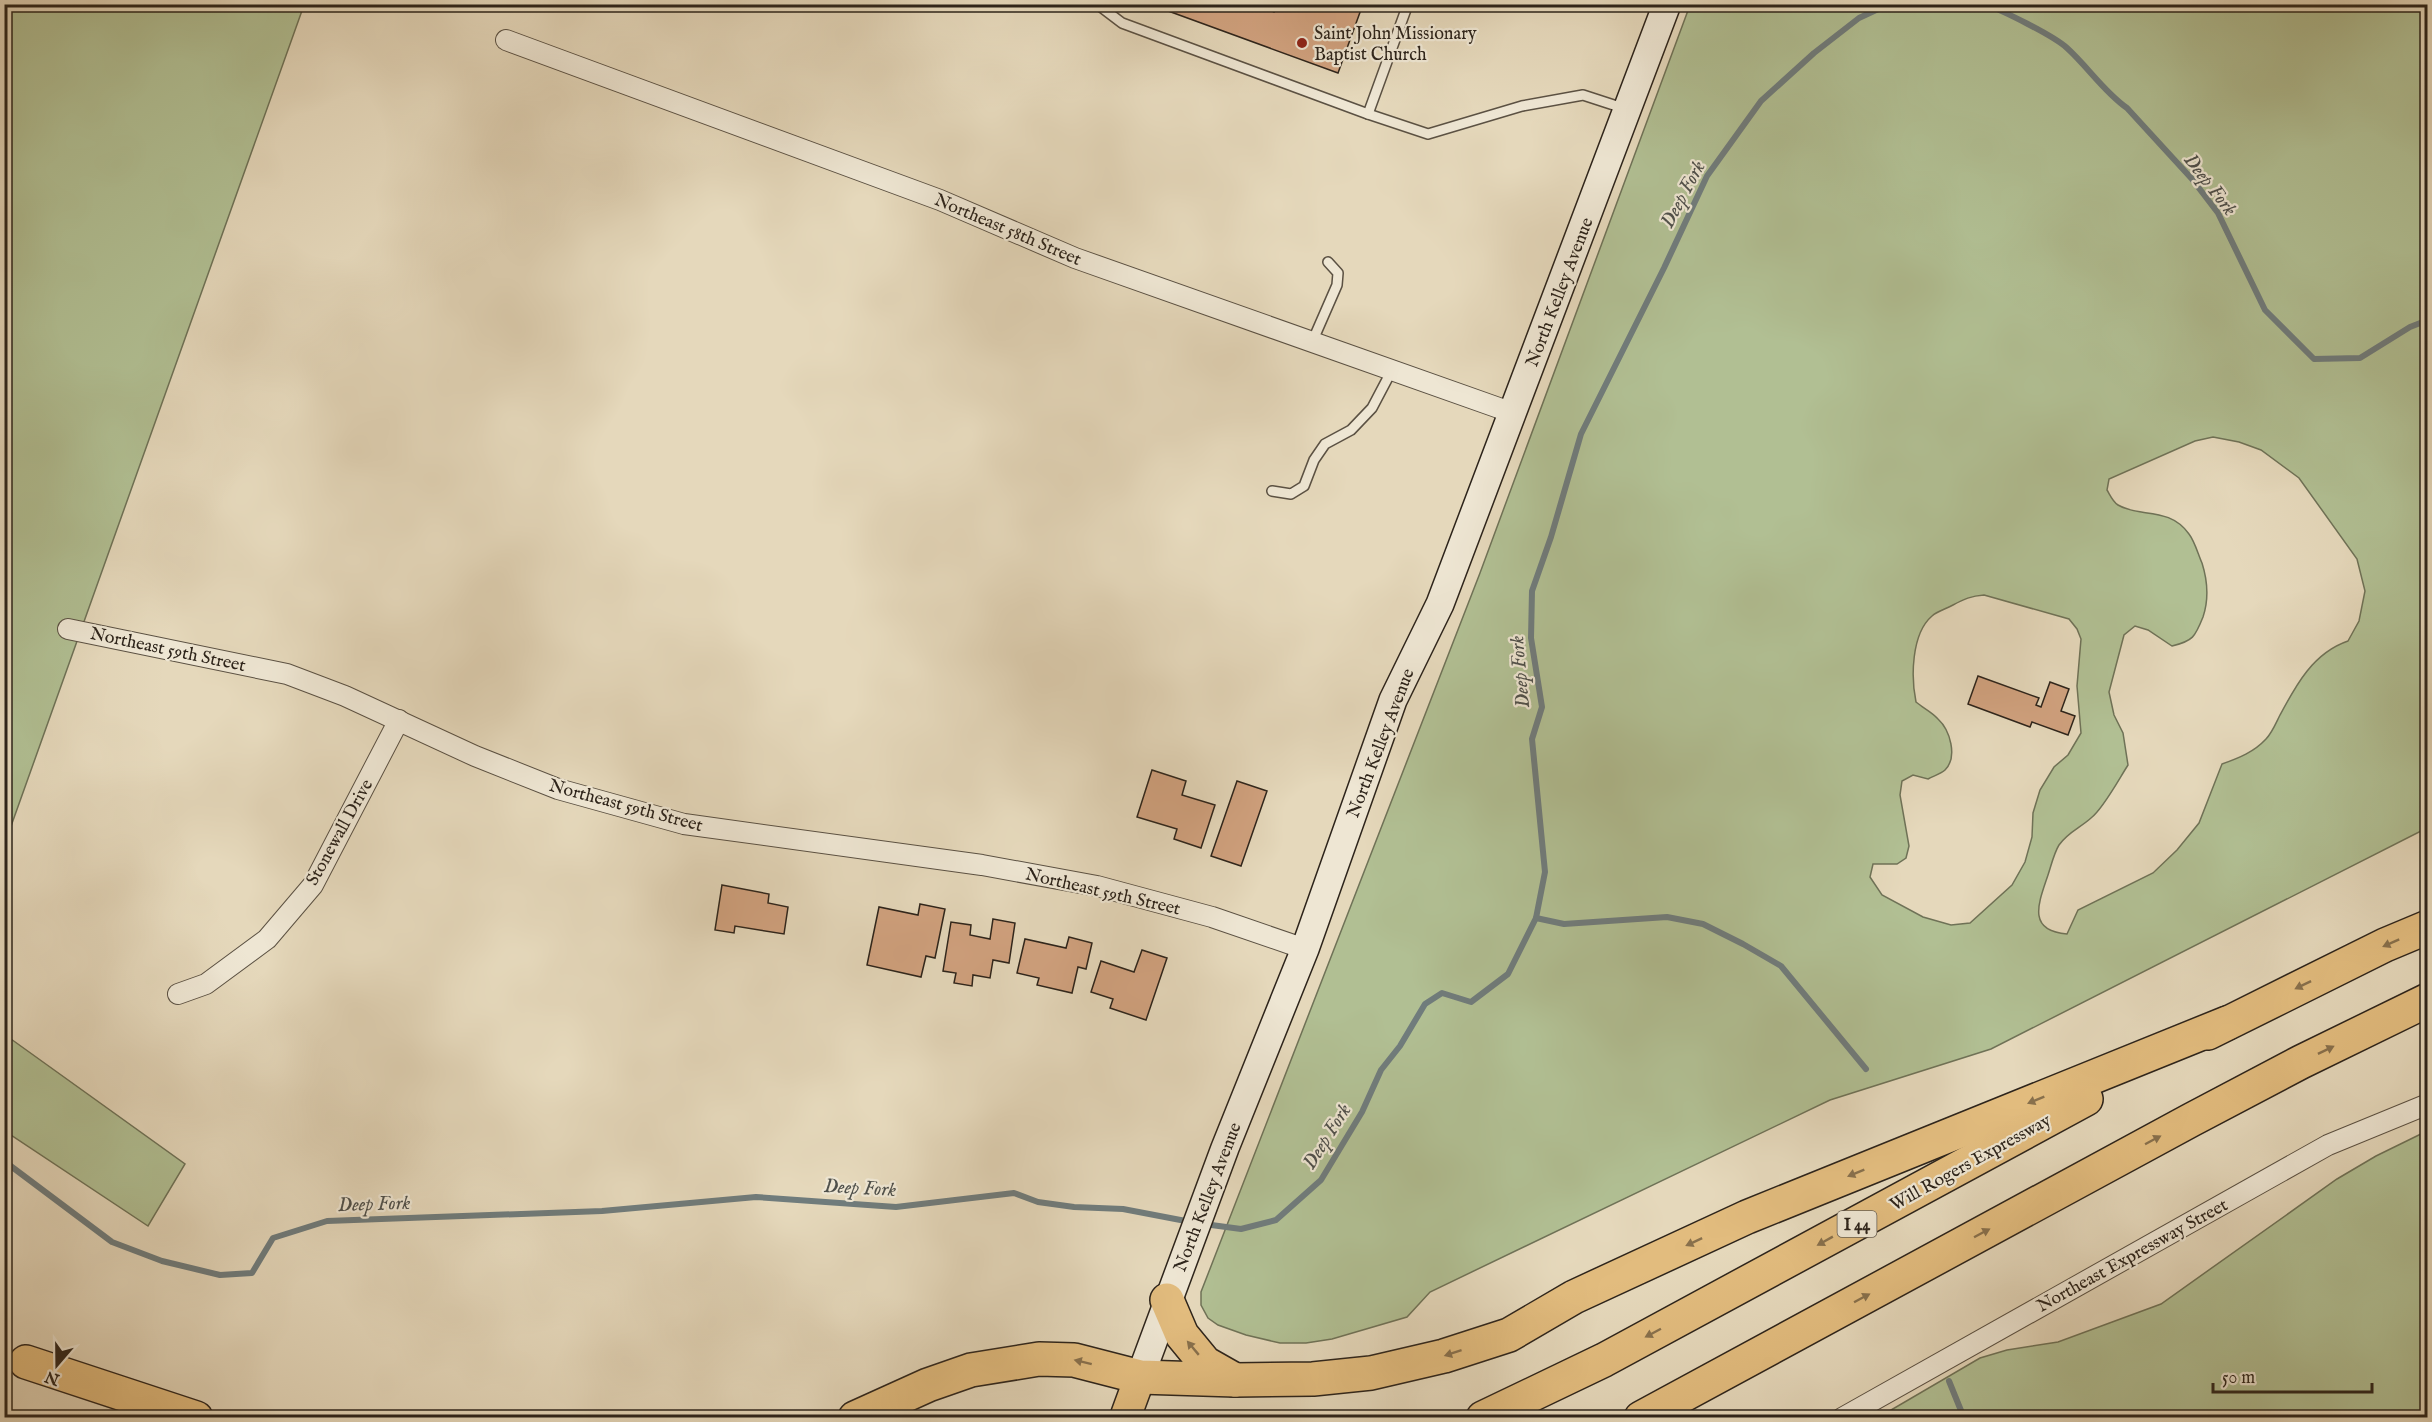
<svg xmlns="http://www.w3.org/2000/svg" width="2432" height="1422" font-family="'IM FELL English',serif">
<style>
.green{fill:#b1bf93;stroke:#6f7257;stroke-width:1.5;fill-rule:evenodd}
.lines{fill:none;stroke-linecap:round;stroke-linejoin:round}
.stream{stroke:#707c7c;stroke-width:6}
.building{fill:#d1a27f;stroke:#2d241b;stroke-width:1.5}
.lane-casing{stroke:#5b5143;stroke-width:12}
.street-casing{stroke:#5b5143;stroke-width:22}
.secondary-casing{stroke:#2d241b;stroke-width:30}
.primary-casing{stroke:#2d241b;stroke-width:33}
.highway-casing{stroke:#2d241b;stroke-width:36}
.lane{stroke:#eee6d3;stroke-width:9}
.street{stroke:#eee6d3;stroke-width:20}
.secondary{stroke:#eee6d3;stroke-width:27}
.primary{stroke:#e2bc7e;stroke-width:30}
.highway{stroke:#e2bc7e;stroke-width:33}
.oneway{fill:#88704c}
.poi-dot{fill:#8f2418;stroke:#eee6d3;stroke-width:2}
.labels{text-anchor:middle;stroke-width:4.5;stroke-linejoin:round;paint-order:stroke}
.shield{fill:#eee6d3;stroke:#675e52;stroke-width:1.5}
.shield-label{font-size:16px;font-weight:bold;fill:#2d241b}
.poi-label{font-size:18px;fill:#2d241b;stroke:#eee6d3;text-anchor:start}
.street-label{font-size:18px;fill:#2d241b;stroke:#eee6d3}
.water-label{font-size:20px;font-style:italic;fill:#4f504b;stroke:#eee6d3}
</style>
<rect width="100%" height="100%" fill="#e5d8bb"/>
<filter id="stains"><feTurbulence type="fractalNoise" baseFrequency=".00333" numOctaves="4"/><feColorMatrix values="0 0 0 0 .2 0 0 0 0 .09 0 0 0 0 .02 0 0 0 .5 -.17"/></filter>
<radialGradient id="worn" r=".72"><stop offset=".6" stop-color="#630" stop-opacity="0"/><stop offset="1" stop-color="#630" stop-opacity=".3"/></radialGradient>
<g class="green">
<polygon points="5,5 304,5 5,843"/>
<path d="M1690,5H2427V828L1991,1049L1830,1100L1430,1292L1407,1317L1332,1339L1306,1343H1280L1246,1335L1218,1325L1208,1318L1201,1305V1292L1480,573ZM2213,437L2239,442L2261,450L2299,478L2357,559L2365,591L2359,621L2348,641C2313,653 2296,685 2280,715C2276,723 2272,733 2266,739C2254,752 2239,758 2222,764L2199,823L2177,850L2153,873L2078,910L2067,934C2026,931 2039,902 2048,875C2051,866 2054,853 2059,845C2068,832 2080,828 2091,818C2103,809 2119,779 2128,765L2123,733L2114,715L2109,692L2124,635L2135,626L2148,630L2172,646C2193,641 2195,637 2203,617C2209,599 2208,582 2202,563C2198,554 2195,542 2189,534C2169,506 2139,518 2118,505C2113,502 2110,495 2107,490L2109,479L2195,441ZM1984,595L2069,619L2077,629L2081,639L2077,686L2081,733L2068,755L2054,767L2040,790L2033,813L2032,837L2025,862L2012,885L1970,923L1951,925L1923,917L1882,895L1870,877L1873,864H1897L1906,858L1909,846L1900,795L1902,781L1913,775L1928,779C1933,776 1941,774 1945,770C1958,757 1950,730 1938,719C1932,712 1923,708 1916,702C1911,678 1911,634 1932,616C1937,611 1946,609 1953,605C1964,599 1971,596 1984,595Z"/>
<polygon points="4,1034 185,1164 148,1226 5,1131"/>
<polygon points="2427,1131 2427,1417 1879,1417 1980,1358 2007,1350 2058,1342 2161,1304 2337,1179 2376,1156"/>
</g>
<g class="lines">
<g class="stream">
<path d="M1984,4C2002,10 2054,36 2067,48C2088,67 2104,92 2127,108L2192,179L2218,213L2265,310L2314,359L2360,358L2410,327L2428,320"/>
<polyline points="1536,918 1564,924 1667,917 1703,924 1743,944 1781,966 1866,1069"/>
<polyline points="4,1161 112,1242 162,1261 220,1275 252,1273 273,1238 327,1221 602,1211 756,1197 896,1207 1014,1193 1038,1202 1074,1207 1123,1209 1191,1222"/>
<polyline points="1204,1224 1241,1229 1276,1220 1321,1180 1362,1112 1381,1070 1400,1046 1425,1004 1442,993 1471,1002 1508,974 1536,918 1545,872 1532,739 1542,707 1531,638 1532,591 1551,537 1581,434 1664,268 1707,176 1761,101 1814,53 1859,18 1889,4"/>
<polyline points="1949,1381 1964,1418"/>
</g>
</g>
<g class="building">
<polygon points="1149,4 1256,4 1274,12 1276,4 1363,4 1338,73"/>
<polygon points="1978,676 2039,698 2036,705 2041,707 2050,682 2069,689 2061,711 2075,716 2068,735 2032,722 2030,727 1968,704"/>
<polygon points="1152,770 1186,781 1182,795 1215,805 1201,848 1174,839 1177,829 1137,817"/>
<polygon points="1237,781 1267,791 1241,866 1211,856"/>
<polygon points="722,885 769,894 768,903 788,907 784,934 735,926 734,933 715,930"/>
<polygon points="920,904 945,909 935,958 926,956 921,977 867,965 879,907 918,915"/>
<polygon points="993,919 1015,923 1009,963 993,960 990,978 973,975 972,986 954,983 956,973 943,971 951,922 971,925 970,935 990,939"/>
<polygon points="1069,937 1092,943 1086,969 1078,967 1072,993 1037,985 1039,978 1017,973 1025,939 1066,948"/>
<polygon points="1142,950 1167,958 1146,1020 1110,1008 1113,999 1091,992 1101,961 1134,972"/>
</g>
<g class="lines">
<defs>
<g id="lane">
<polyline points="1097,4 1122,23 1368,114 1428,134 1522,106 1583,95 1626,109"/>
<polyline points="1368,114 1408,4"/>
<polyline points="1313,340 1337,285 1338,273 1328,262"/>
<polyline points="1272,491 1291,494 1304,486 1314,460 1325,444 1351,430 1372,408 1392,370"/>
</g>
<g id="street">
<polyline points="506,40 940,200 1075,258 1513,413"/>
<polyline points="68,629 287,674 345,696 475,756 558,789 684,824 982,865 1097,886 1212,917 1305,949"/>
<polyline points="178,994 206,984 267,939 313,885 399,720"/>
<polyline points="1842,1418 2328,1145 2428,1104"/>
</g>
<polyline id="secondary" points="1140,1377 1225,1148 1305,949 1393,700 1440,604 1667,4"/>
<polyline id="primary" points="1125,1418 1140,1377"/>
<g id="highway">
<polyline points="2208,1033 2385,945 2428,927"/>
<polyline points="1167,1300 1182,1335 1205,1363 1235,1380"/>
<polyline points="26,1362 196,1418"/>
<polyline points="855,1418 928,1385 971,1370 1039,1359 1074,1360 1140,1377 1235,1380 1313,1379 1371,1373 1444,1356 1509,1335 1574,1297 1747,1217 2227,1023"/>
<polyline points="1483,1418 1604,1360 2086,1099"/>
<polyline points="1641,1418 2191,1120 2301,1062 2428,1000"/>
</g>
</defs>
<use href="#lane" class="lane-casing"/>
<use href="#street" class="street-casing"/>
<use href="#secondary" class="secondary-casing"/>
<use href="#primary" class="primary-casing"/>
<use href="#highway" class="highway-casing"/>
<use href="#lane" class="lane"/>
<use href="#street" class="street"/>
<use href="#secondary" class="secondary"/>
<use href="#primary" class="primary"/>
<use href="#highway" class="highway"/>
</g>
<defs><path id="oneway-solid" d="M-6-.8H1V-3.2L6.5 0L1 3.2V.8H-6Z" transform="scale(1.5)"/></defs>
<g class="oneway">
<use href="#oneway-solid" transform="translate(2391 943) rotate(156)"/>
<use href="#oneway-solid" transform="translate(2303 985) rotate(154)"/>
<use href="#oneway-solid" transform="translate(2326 1050) rotate(-26)"/>
<use href="#oneway-solid" transform="translate(2036 1100) rotate(158)"/>
<use href="#oneway-solid" transform="translate(2153 1140) rotate(-28)"/>
<use href="#oneway-solid" transform="translate(1856 1173) rotate(158)"/>
<use href="#oneway-solid" transform="translate(1982 1233) rotate(-28)"/>
<use href="#oneway-solid" transform="translate(1825 1241) rotate(151)"/>
<use href="#oneway-solid" transform="translate(1694 1242) rotate(155)"/>
<use href="#oneway-solid" transform="translate(1862 1298) rotate(-28)"/>
<use href="#oneway-solid" transform="translate(1653 1333) rotate(152)"/>
<use href="#oneway-solid" transform="translate(1193 1348) rotate(-130)"/>
<use href="#oneway-solid" transform="translate(1453 1353) rotate(162)"/>
<use href="#oneway-solid" transform="translate(1083 1362) rotate(-166)"/>
</g>
<circle class="poi-dot" cx="1302" cy="43" r="6"/>
<g class="labels">
<rect class="shield" x="1837.5" y="1211" width="39" height="26" rx="4.5"/>
<g class="shield-label">
<text x="1857" y="1230">I 44</text>
</g>
<g class="poi-label">
<text x="1314" y="39">Saint John Missionary<tspan x="1314" dy="21">Baptist Church</tspan></text>
</g>
<g class="street-label">
<text transform="translate(1008 229) rotate(23)" y="6">Northeast 58th Street</text>
<text transform="translate(1559 292) rotate(-69)" y="6">North Kelley Avenue</text>
<text transform="translate(168 649) rotate(12)" y="6">Northeast 59th Street</text>
<text transform="translate(1380 743) rotate(-69)" y="6">North Kelley Avenue</text>
<text transform="translate(626 805) rotate(15)" y="6">Northeast 59th Street</text>
<text transform="translate(339 832) rotate(-61)" y="6">Stonewall Drive</text>
<text transform="translate(1103 891) rotate(13)" y="6">Northeast 59th Street</text>
<text transform="translate(1970 1162) rotate(-29)" y="6">Will Rogers Expressway</text>
<text transform="translate(1207 1197) rotate(-69)" y="6">North Kelley Avenue</text>
<text transform="translate(2132 1255) rotate(-29)" y="6">Northeast Expressway Street</text>
</g>
<g class="water-label">
<text transform="translate(2211 184) rotate(52)" y="7">Deep Fork</text>
<text transform="translate(1682 194) rotate(-62)" y="7">Deep Fork</text>
<text transform="translate(1519 672) rotate(-95)" y="7">Deep Fork</text>
<text transform="translate(1326 1136) rotate(-58)" y="7">Deep Fork</text>
<text transform="translate(860 1187) rotate(3)" y="7">Deep Fork</text>
<text transform="translate(374 1203) rotate(-2)" y="7">Deep Fork</text>
</g>
</g>
<rect width="2432" height="1422" fill="none" stroke="#e5d8bb" stroke-width="24"/>
<rect x="6" y="6" width="2420" height="1410" fill="none" stroke="#2d241b" stroke-width="3"/>
<rect x="12" y="12" width="2408" height="1398" fill="none" stroke="#2d241b" stroke-width="1.5"/>
<g transform="translate(57 1365) rotate(200)" stroke="#eee6d3" stroke-width="4.5" paint-order="stroke">
<path d="M0-4.5L10 22L0 15L-10 22Z" fill="#2d241b"/>
<text y="-9" font-size="16" font-weight="bold" text-anchor="middle" fill="#2d241b">N</text>
</g>
<path d="M2213 1383v9h159v-9" fill="none" stroke="#2d241b" stroke-width="3"/>
<text x="2222" y="1383" font-size="18" fill="#2d241b" stroke="#eee6d3" stroke-width="4.5" paint-order="stroke">50 m</text>
<rect width="100%" height="100%" filter="url(#stains)"/>
<rect width="100%" height="100%" fill="url(#worn)"/>
</svg>
